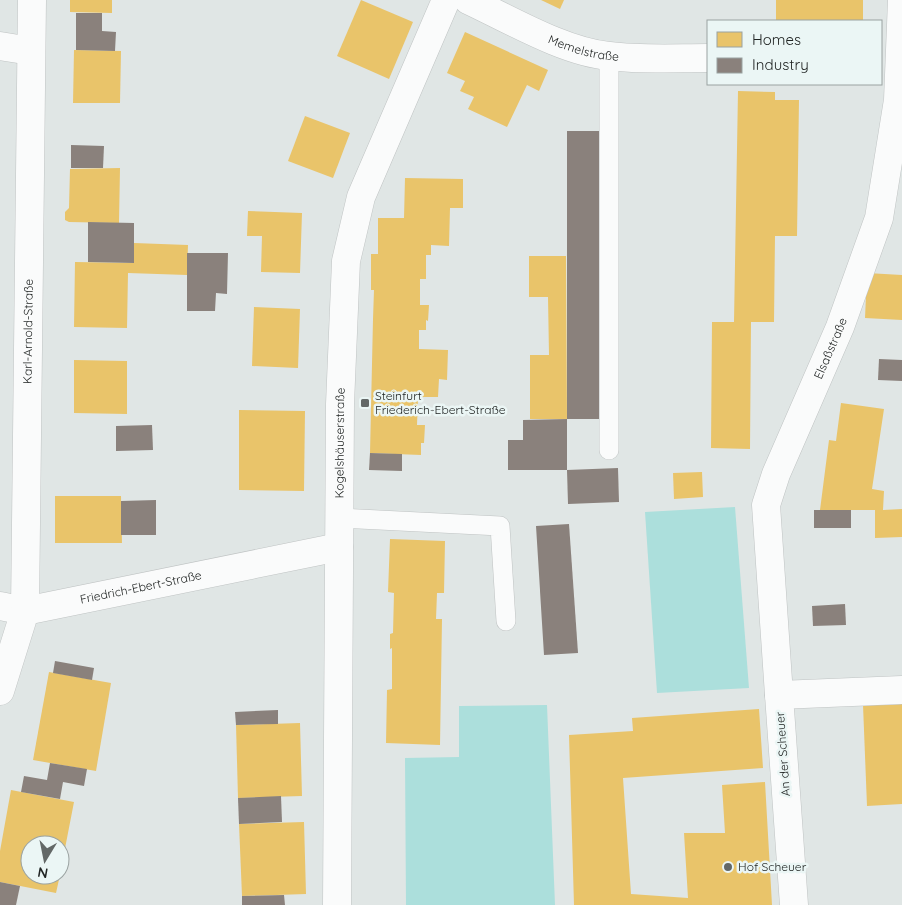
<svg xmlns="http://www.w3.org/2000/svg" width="902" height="905" font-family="Quicksand,sans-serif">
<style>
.green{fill:#acdfdc}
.homes{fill:#e9c46a}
.industry{fill:#8a817c}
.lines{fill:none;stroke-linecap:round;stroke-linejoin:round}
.lane-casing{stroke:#bfc3c3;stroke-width:20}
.street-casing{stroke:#bfc3c3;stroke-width:29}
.lane{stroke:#fafbfb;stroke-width:19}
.street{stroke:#fafbfb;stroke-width:28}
.poi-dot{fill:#636867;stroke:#ebf6f5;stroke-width:2}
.labels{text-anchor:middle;stroke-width:5;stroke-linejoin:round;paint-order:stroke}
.street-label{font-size:12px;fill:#202423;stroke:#ebf6f5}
.poi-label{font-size:12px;fill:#202423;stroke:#ebf6f5;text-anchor:start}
</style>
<rect width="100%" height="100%" fill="#e0e6e5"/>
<g class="green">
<polygon points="735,507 749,688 657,693 645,512"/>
<polygon points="547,705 555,905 406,905 405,758 459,757 459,706"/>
</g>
<g class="homes">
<polygon points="70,0 112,0 112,13 70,12"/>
<polygon points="361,0 413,22 389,79 337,56"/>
<polygon points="541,0 564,0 560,9"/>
<rect x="776" y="0" width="87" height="21"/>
<polygon points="465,32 548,70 539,91 527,85 507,127 468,109 474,97 460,91 465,81 447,73"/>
<polygon points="74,50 121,51 120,103 73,103"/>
<polygon points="738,91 775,92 775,100 799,100 797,236 775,236 774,322 751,322 750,449 711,448 712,322 734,322"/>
<polygon points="305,116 350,133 333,178 288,161"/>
<polygon points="120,168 119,223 69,222 65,220 65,212 69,208 70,169"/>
<polygon points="405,178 463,179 463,208 450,208 449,246 431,245 431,255 426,255 426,279 420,279 420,305 429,305 428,321 426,320 426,330 419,330 419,349 448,350 447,380 439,379 438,397 418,397 417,425 425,425 424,443 421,443 421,455 370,453 373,319 374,290 371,290 371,254 378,254 378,218 404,218"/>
<polygon points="248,211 302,213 300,273 261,272 262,236 247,236"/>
<polygon points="134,243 188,245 187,275 128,273 127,328 74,327 75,262 134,263"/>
<polygon points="529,256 566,256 567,419 530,419 530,355 549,355 548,297 529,297"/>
<polygon points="867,273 902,275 902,320 865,318"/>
<polygon points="254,307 300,309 298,368 252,366"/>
<polygon points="74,360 127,361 127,414 74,413"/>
<polygon points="841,403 884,409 872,489 884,491 883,510 902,509 902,537 875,538 875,510 820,510 829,440 836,441"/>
<polygon points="239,410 305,411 304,491 239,490"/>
<polygon points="702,472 703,497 674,499 673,473"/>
<polygon points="55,496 121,496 122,543 55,543"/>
<polygon points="390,539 445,541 444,593 437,593 436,619 442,619 440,745 386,743 387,690 392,689 392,648 390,649 390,634 393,633 394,593 388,592"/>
<polygon points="49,672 111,683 96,771 33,760"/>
<polygon points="902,704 902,804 867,806 863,705"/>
<polygon points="759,709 763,768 623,778 631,894 688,898 684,833 725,833 722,785 765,782 772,905 574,905 569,735 633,731 632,718"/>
<polygon points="300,723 302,796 238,798 236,725"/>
<polygon points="11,790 74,802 61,869 60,845 30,845 30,875 60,875 56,893 0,882 0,851"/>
<polygon points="304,822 306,894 242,896 239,824"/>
</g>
<g class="industry">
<polygon points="76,13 102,13 102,31 116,32 115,51 76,50"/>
<polygon points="567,131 603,131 603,419 567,419 567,470 508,470 508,440 523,440 523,420 567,419"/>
<polygon points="71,145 104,146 103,168 71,168"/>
<polygon points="88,222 134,223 134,263 88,262"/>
<polygon points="187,253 228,253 227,294 216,293 215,311 187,311"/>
<polygon points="879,359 902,360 902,381 878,380"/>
<polygon points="152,425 153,450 116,451 116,426"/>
<polygon points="370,453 402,454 402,471 369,470"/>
<polygon points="618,468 619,502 568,504 567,470"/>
<polygon points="156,500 156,535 121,535 121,501"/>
<rect x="814" y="510" width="37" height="18"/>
<polygon points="569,524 578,653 544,655 536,526"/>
<polygon points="845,604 846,625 813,626 812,606"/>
<polygon points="55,661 94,668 92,680 53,673"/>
<polygon points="278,710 278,724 236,725 235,712"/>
<polygon points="50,763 87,769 84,786 63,782 60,799 21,792 24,776 47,780"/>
<polygon points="281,796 282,822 239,824 238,798"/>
<polygon points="0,882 20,886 16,905 0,905"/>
<polygon points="284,895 285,905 242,905 242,896"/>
</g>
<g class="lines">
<defs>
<g id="lane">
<polyline points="609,56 609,450"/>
<polyline points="339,518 500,526 506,621"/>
</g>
<g id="street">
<path id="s1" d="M468,0C509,19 564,52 609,56C641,60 676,58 708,58"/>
<polyline points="0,46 31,51"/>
<path id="s2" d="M0,606L25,611L32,0"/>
<path id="s3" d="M0,691L25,611L339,547"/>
<path id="s4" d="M779,695L766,505L776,474L840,327L879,218L898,100L902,0"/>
<path id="s5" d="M337,905L340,404L346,261L361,197L446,0"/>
<polyline points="794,905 779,695 902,690"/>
</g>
</defs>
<use href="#lane" class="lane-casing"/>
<use href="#street" class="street-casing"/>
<use href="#lane" class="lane"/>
<use href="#street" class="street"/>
</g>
<g class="poi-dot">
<rect x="360" y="398" width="10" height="10" rx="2.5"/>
<circle cx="728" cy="867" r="5"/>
</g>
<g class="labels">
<g class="street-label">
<text dy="4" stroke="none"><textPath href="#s1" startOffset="126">Memelstraße</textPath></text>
<text dy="4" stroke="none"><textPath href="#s2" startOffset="305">Karl-Arnold-Straße</textPath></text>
<text dy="4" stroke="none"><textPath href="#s4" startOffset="360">Elsaßstraße</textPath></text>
<text dy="4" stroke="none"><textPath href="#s5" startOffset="462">Kogelshäuserstraße</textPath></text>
<text dy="4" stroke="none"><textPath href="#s3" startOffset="202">Friedrich-Ebert-Straße</textPath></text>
<text transform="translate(783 754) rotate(-94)" y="4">An der Scheuer</text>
</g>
<g class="poi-label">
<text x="375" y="400">Steinfurt<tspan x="375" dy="14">Friederich-Ebert-Straße</tspan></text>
<text x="738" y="871">Hof Scheuer</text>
</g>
</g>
<rect x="707" y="20" width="175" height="65" fill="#ebf6f5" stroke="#9aa2a1"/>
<rect x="717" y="32" width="25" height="15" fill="#e9c46a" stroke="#9aa2a1"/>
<text x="752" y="45" font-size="15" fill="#202423">Homes</text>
<rect x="717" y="58" width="25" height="15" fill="#8a817c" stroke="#9aa2a1"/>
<text x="752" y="70" font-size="15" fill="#202423">Industry</text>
<g transform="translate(45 860) rotate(190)"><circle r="24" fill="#ebf6f5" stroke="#9aa2a1"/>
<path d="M0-4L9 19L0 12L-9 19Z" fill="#636867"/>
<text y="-8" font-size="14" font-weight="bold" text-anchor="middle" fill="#202423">N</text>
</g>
</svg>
